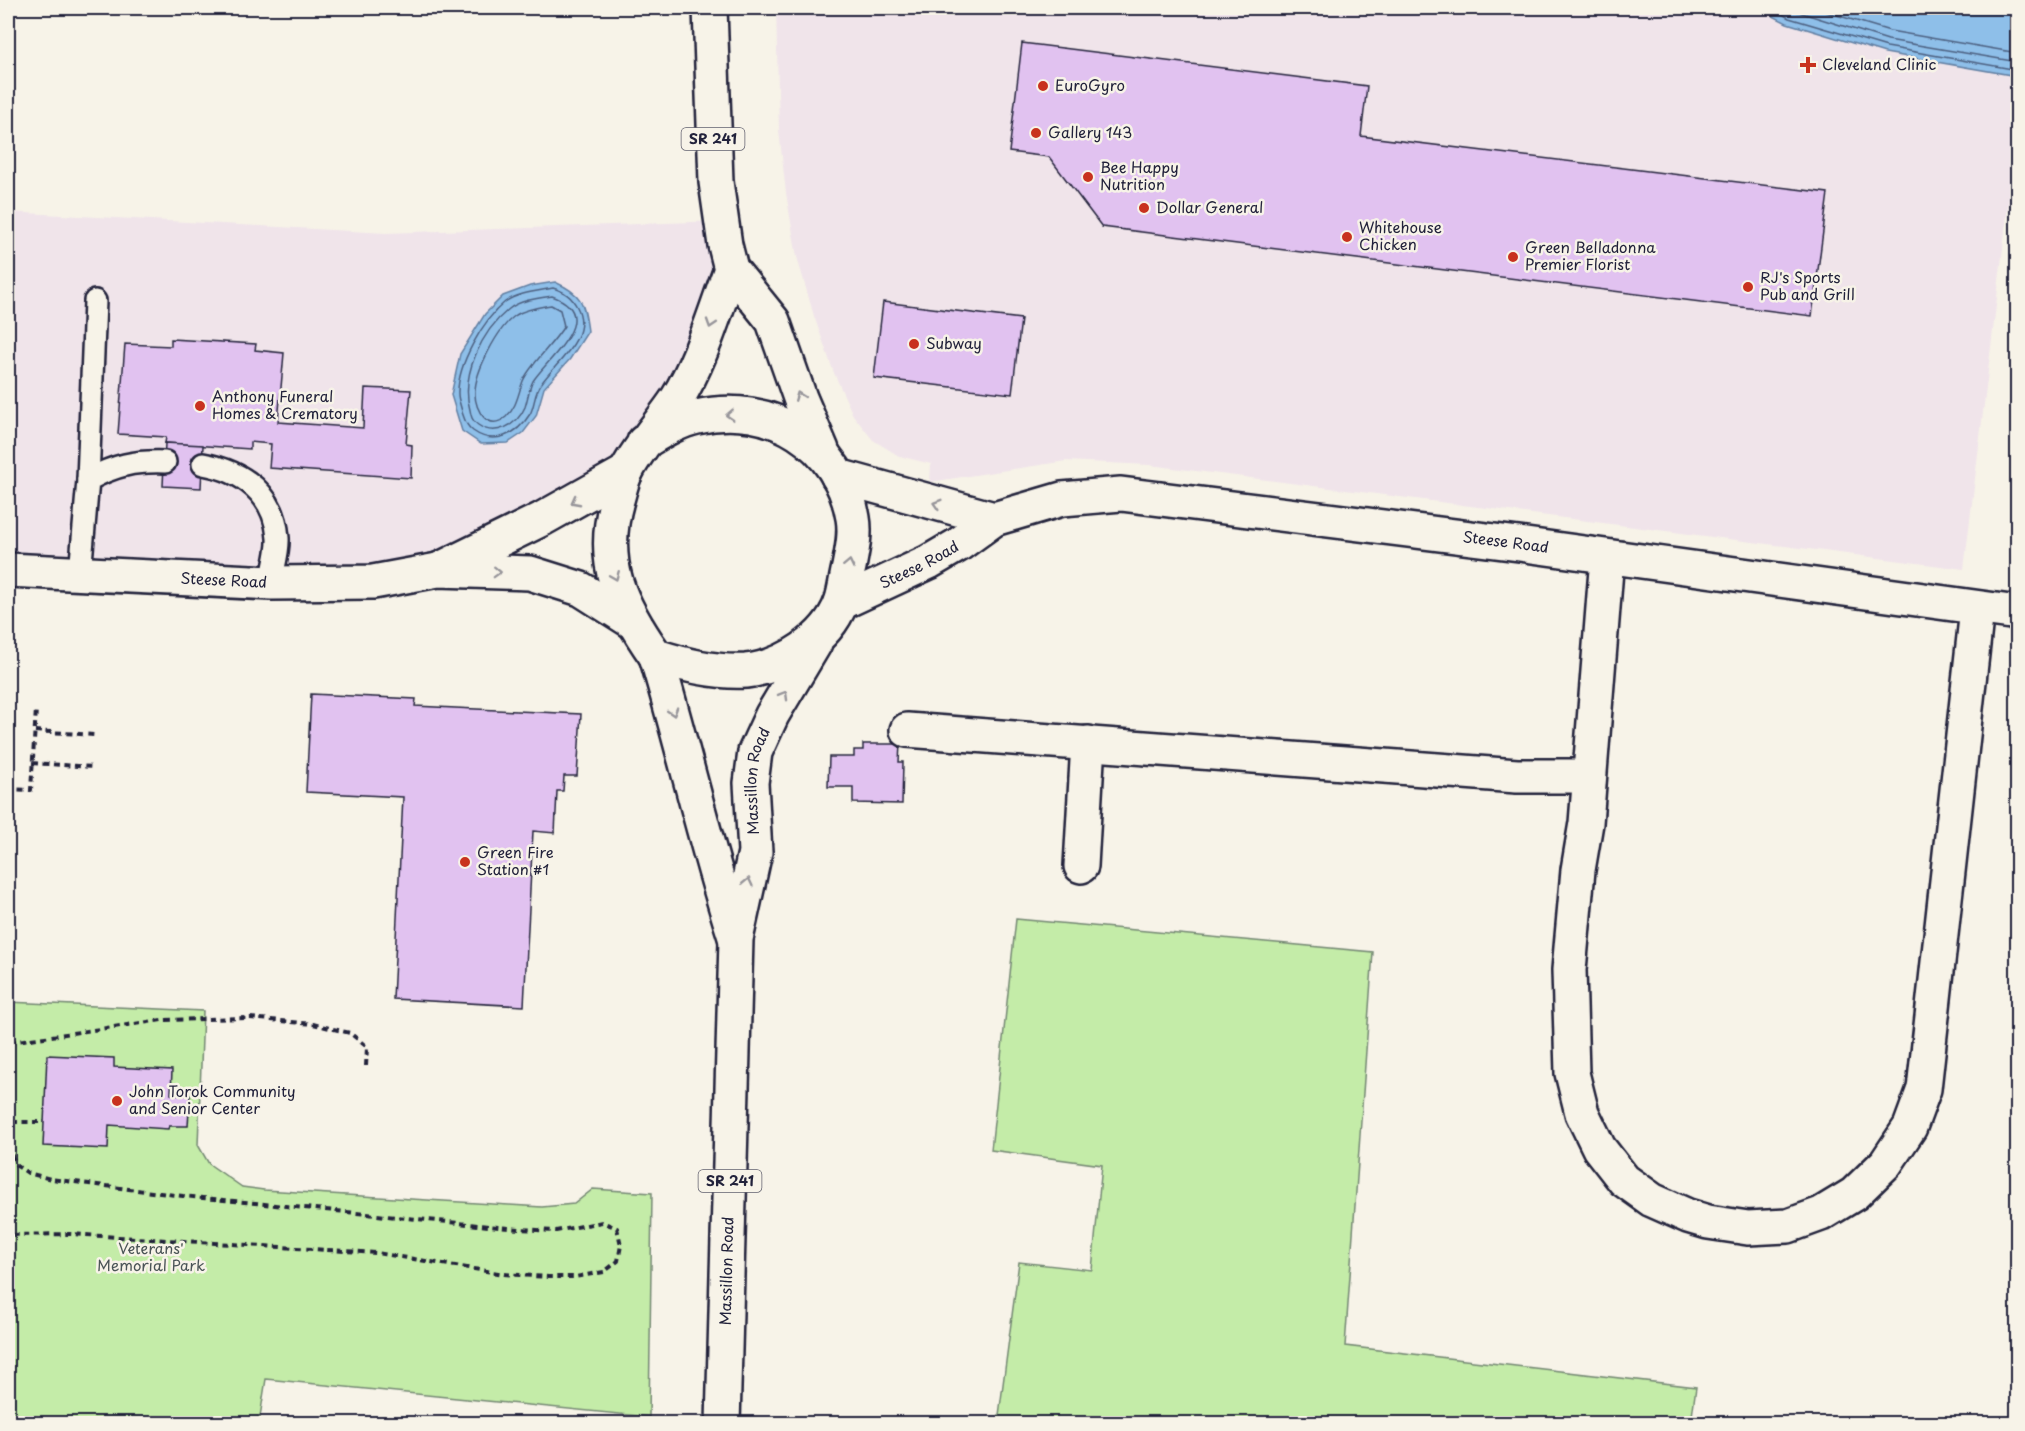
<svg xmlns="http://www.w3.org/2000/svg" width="2025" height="1431" font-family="'Playpen Sans',sans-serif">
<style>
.built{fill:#f0e4ea}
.green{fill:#c4eca8;stroke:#738772;stroke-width:1.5}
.water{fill:#8ebfe9;stroke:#6380a3;stroke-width:1.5}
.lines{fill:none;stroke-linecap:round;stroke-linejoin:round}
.shore{stroke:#4d6181;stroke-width:1.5}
.building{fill:#e1c2f0;stroke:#22223b;stroke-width:1.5}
.service-casing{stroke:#22223b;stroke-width:26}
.minor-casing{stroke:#22223b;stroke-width:38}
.tertiary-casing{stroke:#22223b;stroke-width:38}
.primary-casing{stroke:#22223b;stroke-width:38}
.path{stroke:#22223b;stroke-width:4;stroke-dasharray:6 4.5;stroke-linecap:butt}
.service{stroke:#f7f3e8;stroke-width:21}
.minor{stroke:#f7f3e8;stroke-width:33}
.tertiary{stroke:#f7f3e8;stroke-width:33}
.primary{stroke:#f7f3e8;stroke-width:33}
.oneway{stroke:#97959a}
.poi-dot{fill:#c8321e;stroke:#f7f3e8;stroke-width:2}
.labels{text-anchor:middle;stroke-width:5;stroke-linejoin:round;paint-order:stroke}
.shield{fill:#f7f3e8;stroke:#62616f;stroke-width:1.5}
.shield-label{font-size:14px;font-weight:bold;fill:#22223b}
.poi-label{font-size:15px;fill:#22223b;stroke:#f7f3e8;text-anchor:start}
.street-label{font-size:15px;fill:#22223b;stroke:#f7f3e8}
.park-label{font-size:15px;fill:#4a5456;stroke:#f7f3e8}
</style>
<rect width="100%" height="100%" fill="#f7f3e8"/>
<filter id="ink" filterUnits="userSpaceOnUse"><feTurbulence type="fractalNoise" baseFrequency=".0167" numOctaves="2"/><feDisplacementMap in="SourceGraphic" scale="12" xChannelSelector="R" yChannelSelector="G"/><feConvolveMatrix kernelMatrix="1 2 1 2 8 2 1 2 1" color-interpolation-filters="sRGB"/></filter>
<g filter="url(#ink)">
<g class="built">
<polygon points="776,8 2017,8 2017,133 1964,569 1149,465 1066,461 930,482 931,464 899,456 873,440 853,415 834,373 814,316 797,257 786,193 779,130"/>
<polygon points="8,212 386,233 721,221 731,269 644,442 438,570 8,570"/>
</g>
<g class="green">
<polygon points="1016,919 1373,952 1345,1346 1696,1387 1691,1423 998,1423 1019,1262 1092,1270 1102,1165 991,1150"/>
<polygon points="8,1002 203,1011 198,1145 209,1164 242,1187 264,1190 542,1207 574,1204 593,1189 652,1193 649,1417 266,1379 259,1423 8,1424"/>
</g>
<g class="water">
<polygon points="1770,8 2017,8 2017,76 1885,53 1787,23 1773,16"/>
<path d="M555,282C582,294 584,302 588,331L570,359L544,388L536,416L523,433L508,443L481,444L462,431L451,395L460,354L485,314L503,296L530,286Z"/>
</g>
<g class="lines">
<g class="shore">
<polyline points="1775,8 1777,11 1789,18 1887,47 2018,70"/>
<polyline points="1786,8 1888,40 2018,62"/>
<polyline points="1813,8 1890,31 2018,53"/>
<path d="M553,288C565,292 571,296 577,307C593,337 556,362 541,384C534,393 535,405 530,414C517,435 494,446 473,431C466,426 465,420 462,412C461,406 458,400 458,394C457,365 483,320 505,302C517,293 538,291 553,288Z"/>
<path d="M552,296C605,315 548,358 533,381C529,388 528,398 525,407C517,426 495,437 478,425C472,421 471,416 470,410C460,375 482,331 509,309C520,300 538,298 552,296Z"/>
<path d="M551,305L560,310L564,326C554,343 529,366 523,381C518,394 517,407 506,417C488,432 475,410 475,394C474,373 498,327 516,315C526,309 540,307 551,305Z"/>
</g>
</g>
<g class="building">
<polygon points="1022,43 1367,86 1361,136 1828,193 1812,316 1102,227 1049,157 1009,152"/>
<polygon points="883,302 1021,319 1012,394 874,378"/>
<polygon points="171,339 256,344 255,350 284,353 278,422 363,428 365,388 411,390 406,444 412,445 411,478 269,468 271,444 250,442 250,449 165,443 166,437 118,434 125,344 171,346"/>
<polygon points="165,443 203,445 201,488 163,486"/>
<polygon points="311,694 416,699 415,706 581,714 577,776 564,776 563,791 557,791 555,833 533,831 524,1006 393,999 403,797 306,792"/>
<polygon points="863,744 900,744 899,762 903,762 902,804 853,803 853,787 828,787 829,757 854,757 854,750 863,750"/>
<polygon points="47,1055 114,1058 114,1067 172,1070 171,1094 190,1095 188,1126 169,1126 168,1129 109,1125 108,1149 43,1146"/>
</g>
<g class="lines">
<defs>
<g id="service">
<path d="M203,464C243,471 275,494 278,538C279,552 273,569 271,583"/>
<polyline points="88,480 95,301"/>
<path d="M80,574L88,480C115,465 134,461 165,462"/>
</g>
<g id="minor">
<polyline points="838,476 994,519"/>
<polyline points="1607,557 1586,823 1578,870 1569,970 1572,1073 1582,1113 1599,1148 1624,1180 1652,1200 1688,1216 1708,1222 1748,1228 1788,1226 1821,1214 1854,1194 1886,1163 1910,1127 1924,1089 1977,609"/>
<path id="s1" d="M841,603L929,562L958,545L994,519L1062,499L1121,494L1519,544L2018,613"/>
<polyline points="907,730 1517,776 1588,776"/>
<polyline points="1081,866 1088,743"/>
</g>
<g id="tertiary">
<polyline points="440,569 542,519 626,472"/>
<path id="s2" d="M8,570L271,583L373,582L438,570L530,573L581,589L633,622"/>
</g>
<g id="primary">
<polyline points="710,8 716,182 725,245 731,269 773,321 800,398 822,450"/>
<path d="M644,442C661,432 678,421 697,417C771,400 840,443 853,518C856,534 852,551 849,567C846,578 845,592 841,603C827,639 784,667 746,671C716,673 684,665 656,656C620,605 599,563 617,500C620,490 622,479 627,470C641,444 661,423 677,399C702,359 714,313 731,269"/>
<path d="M656,656C684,749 705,844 735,937"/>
<path id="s3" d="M723,1424L736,939L755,852L751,783L755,752L772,715L815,643"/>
</g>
</defs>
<use href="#service" class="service-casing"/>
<use href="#minor" class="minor-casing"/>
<use href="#tertiary" class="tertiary-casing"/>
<use href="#primary" class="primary-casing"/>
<g class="path">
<polyline points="35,731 94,735"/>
<polyline points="32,763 93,767"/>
<polyline points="8,789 31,790 36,709"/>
<polyline points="8,1040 10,1042 11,1154 17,1166 28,1173 51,1179 183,1196 519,1229 556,1231 602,1222 617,1228 621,1245 618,1261 604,1272 575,1277 548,1277 504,1274 377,1253 70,1234 8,1235"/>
<polyline points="10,1042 162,1020 250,1018 313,1024 350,1033 367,1047 366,1066"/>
<polyline points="12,1122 44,1122"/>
</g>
<use href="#service" class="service"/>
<use href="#minor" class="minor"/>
<use href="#tertiary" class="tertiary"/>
<use href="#primary" class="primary"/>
</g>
<defs><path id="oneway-chevron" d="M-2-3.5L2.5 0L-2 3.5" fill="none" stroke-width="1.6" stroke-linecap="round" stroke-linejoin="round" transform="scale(1.5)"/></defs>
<g class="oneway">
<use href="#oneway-chevron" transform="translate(711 324) rotate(108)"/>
<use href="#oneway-chevron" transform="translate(799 396) rotate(-111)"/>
<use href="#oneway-chevron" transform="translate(730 415) rotate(177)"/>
<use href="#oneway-chevron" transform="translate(575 501) rotate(152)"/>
<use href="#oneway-chevron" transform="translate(937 504) rotate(-163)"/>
<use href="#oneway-chevron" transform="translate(849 564) rotate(-78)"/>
<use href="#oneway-chevron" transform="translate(497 572) rotate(2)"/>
<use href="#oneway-chevron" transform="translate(615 576) rotate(68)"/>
<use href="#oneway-chevron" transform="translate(784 695) rotate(-60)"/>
<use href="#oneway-chevron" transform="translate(673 712) rotate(73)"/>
<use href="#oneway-chevron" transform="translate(748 882) rotate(-77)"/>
</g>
</g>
<g class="poi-dot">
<path d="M1805 56h6v6h6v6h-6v6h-6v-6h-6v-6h6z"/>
<circle cx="1043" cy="86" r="6"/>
<circle cx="1036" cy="133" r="6"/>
<circle cx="1088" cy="177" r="6"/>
<circle cx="1144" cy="208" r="6"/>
<circle cx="1347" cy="237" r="6"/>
<circle cx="1513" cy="257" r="6"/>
<circle cx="1748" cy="287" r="6"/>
<circle cx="914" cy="344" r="6"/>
<circle cx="200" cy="406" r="6"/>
<circle cx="465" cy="862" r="6"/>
<circle cx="117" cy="1101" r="6"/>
</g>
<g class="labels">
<g class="shield">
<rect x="681.5" y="128" width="63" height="22" rx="4.5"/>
<rect x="698.5" y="1170" width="63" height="22" rx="4.5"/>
</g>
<g class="shield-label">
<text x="713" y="144">SR 241</text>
<text x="730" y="1186">SR 241</text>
</g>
<g class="poi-label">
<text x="1822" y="70">Cleveland Clinic</text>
<text x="1055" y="91">EuroGyro</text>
<text x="1048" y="138">Gallery 143</text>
<text x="1100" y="173">Bee Happy<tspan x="1100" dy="17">Nutrition</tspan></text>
<text x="1156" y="213">Dollar General</text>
<text x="1359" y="233">Whitehouse<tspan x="1359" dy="17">Chicken</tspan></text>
<text x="1525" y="253">Green Belladonna<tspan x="1525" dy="17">Premier Florist</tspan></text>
<text x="1760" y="283">RJ's Sports<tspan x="1760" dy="17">Pub and Grill</tspan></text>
<text x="926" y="349">Subway</text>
<text x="212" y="402">Anthony Funeral<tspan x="212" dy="17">Homes &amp; Crematory</tspan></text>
<text x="477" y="858">Green Fire<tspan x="477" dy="17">Station #1</tspan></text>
<text x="129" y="1097">John Torok Community<tspan x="129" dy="17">and Senior Center</tspan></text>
</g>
<g class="street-label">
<text dy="5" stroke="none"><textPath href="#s1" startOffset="693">Steese Road</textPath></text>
<text dy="5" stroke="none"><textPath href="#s1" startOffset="87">Steese Road</textPath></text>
<text dy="5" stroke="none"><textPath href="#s2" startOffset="216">Steese Road</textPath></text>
<text dy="5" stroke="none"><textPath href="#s3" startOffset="646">Massillon Road</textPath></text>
<text dy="5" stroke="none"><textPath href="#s3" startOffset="153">Massillon Road</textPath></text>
</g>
<g class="park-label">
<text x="151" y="1254">Veterans'<tspan x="151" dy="17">Memorial Park</tspan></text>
</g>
</g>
<rect width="2025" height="1431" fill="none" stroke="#f7f3e8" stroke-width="30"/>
<rect x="15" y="15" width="1995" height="1401" fill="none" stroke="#22223b" stroke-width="2" filter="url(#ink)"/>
</svg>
